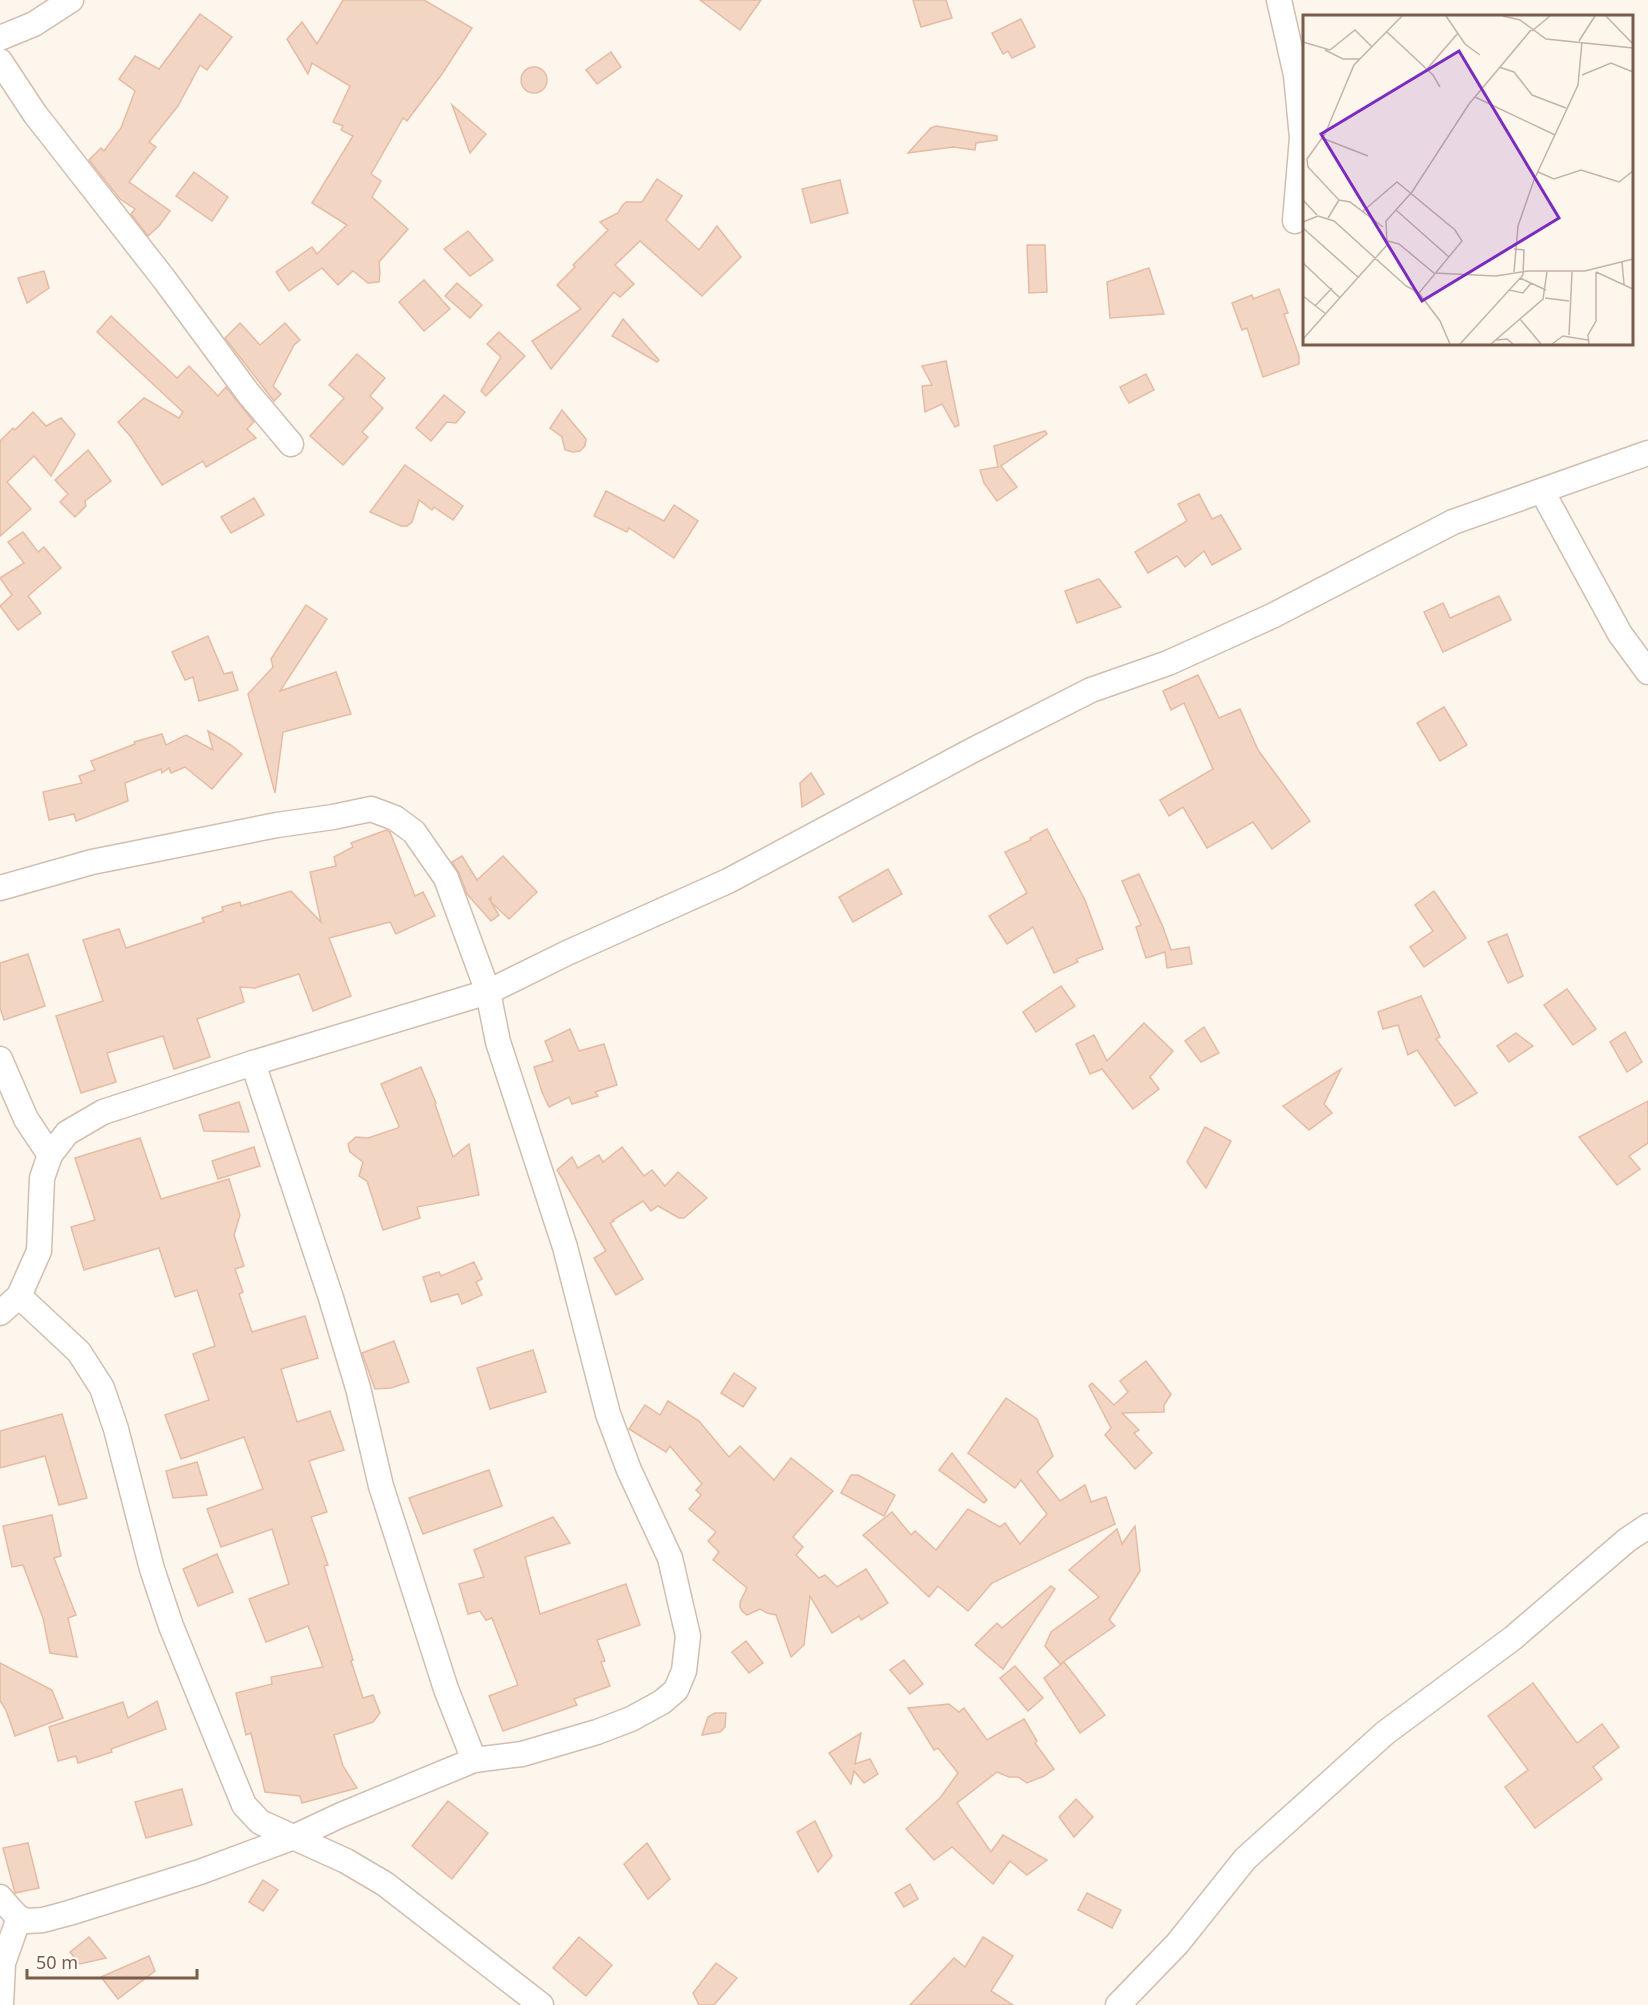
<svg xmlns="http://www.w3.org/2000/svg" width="1648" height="2005" font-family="'Noto Sans',sans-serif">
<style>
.building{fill:#f3d5c3;stroke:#e6bba3;stroke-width:1.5}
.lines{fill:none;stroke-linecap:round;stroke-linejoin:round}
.street-casing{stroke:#d1beb0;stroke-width:27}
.street{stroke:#fff;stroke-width:24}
.inset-road{fill:none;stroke:#c5b3a7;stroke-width:1.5}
.view{fill:#7b2cbf;fill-opacity:0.15;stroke:#7b2cbf;stroke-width:3}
.inset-edge{fill:none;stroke:#7a5c4d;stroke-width:3}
</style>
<rect width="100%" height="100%" fill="#fdf6ec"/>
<g class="building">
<polygon points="343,0 424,0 472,28 442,74 407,121 403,118 371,174 381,181 372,197 408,229 379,262 380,273 379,282 368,283 353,271 338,285 322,268 289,291 276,272 312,247 317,254 347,225 312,203 353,136 341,130 343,126 333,122 350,86 312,63 308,74 287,39 302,22 317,44"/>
<polygon points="700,0 761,0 740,30"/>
<polygon points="913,0 946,0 952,18 921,27"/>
<polygon points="200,14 232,37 207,70 200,65 178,106 149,142 156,147 129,182 170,211 159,226 148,236 131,214 135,209 120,199 89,160 101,148 104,151 121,128 135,91 119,79 135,56 159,69"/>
<polygon points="1021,19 1035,47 1012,58 1008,51 1003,54 992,33"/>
<polygon points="611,52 621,67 597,84 586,70"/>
<circle cx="534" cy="80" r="13"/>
<polygon points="452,105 486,134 470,153"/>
<polygon points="936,126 997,136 997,140 976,143 975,150 953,147 908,153 931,128"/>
<polygon points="194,172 228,197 212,221 176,196"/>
<polygon points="657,179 682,196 666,220 699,250 717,226 741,257 702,296 640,241 615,265 634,284 620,297 614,292 551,369 532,341 581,309 557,285 575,267 573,265 608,230 600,222 618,213 622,206 626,202 642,202"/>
<polygon points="840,180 848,213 811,223 802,189"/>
<polygon points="468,231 493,260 470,276 444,249"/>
<polygon points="1027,245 1045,245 1047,292 1029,293"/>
<polygon points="1149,268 1164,314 1110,318 1107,282"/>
<polygon points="44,271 49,288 27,303 18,278"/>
<polygon points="424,280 450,309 424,331 399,302"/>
<polygon points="457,283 482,305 470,318 445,296"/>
<polygon points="1279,289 1288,313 1284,314 1299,356 1299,364 1263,377 1247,328 1242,330 1232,303 1252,295 1253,299"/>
<polygon points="111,316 177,378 189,366 218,396 226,387 254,422 247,429 256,438 206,467 203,461 162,485 131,437 118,422 144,398 179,418 183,412 97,332"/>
<polygon points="623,319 659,360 657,362 612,336"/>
<polygon points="240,323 260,345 285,323 300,340 294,345 273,386 281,394 274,401 225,338"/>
<polygon points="499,332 525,356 486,396 481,391 501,357 487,344"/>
<polygon points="357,354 385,378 370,396 383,408 362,432 368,437 343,465 310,436 344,398 329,385"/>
<polygon points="946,361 959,425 955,427 942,404 925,412 922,386 932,385 922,366"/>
<polygon points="1146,374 1154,390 1129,403 1120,387"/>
<polygon points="444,395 465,412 456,423 447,422 431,441 416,428"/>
<polygon points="562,410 586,439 585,446 580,451 573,452 565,450 562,437 550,428"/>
<polygon points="33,412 46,426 61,418 75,434 51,476 34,456 7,482 31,509 0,536 0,441 13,428 15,430"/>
<polygon points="1045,431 1047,434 1001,466 1017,487 997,501 984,483 980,470 998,467 994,446"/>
<polygon points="88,450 111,481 85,501 86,506 75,517 60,502 68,494 55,480"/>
<polygon points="405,465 463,506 453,520 434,507 432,510 419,500 412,522 407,526 401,526 370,512"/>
<polygon points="606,491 664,521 674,505 698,521 674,558 629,528 627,532 594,516"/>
<polygon points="1199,494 1212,519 1221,515 1241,549 1212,565 1204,551 1185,567 1177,556 1148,573 1135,552 1187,521 1178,504"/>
<polygon points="254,498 264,515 231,533 221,517"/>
<polygon points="23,532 38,552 44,547 61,568 28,596 41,613 18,630 0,606 12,595 0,578 24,563 8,542"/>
<polygon points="1099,579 1121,607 1077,623 1065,591"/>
<polygon points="1499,596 1511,620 1443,652 1424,612 1443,603 1450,618"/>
<polygon points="306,605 327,619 280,691 336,672 351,714 283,732 275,793 248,694 273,667 271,659"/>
<polygon points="208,636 224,674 232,672 238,690 199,701 193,677 185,680 172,652"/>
<polygon points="1198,675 1219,718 1240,709 1258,750 1310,821 1272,849 1253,822 1207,848 1183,807 1169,816 1160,800 1213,769 1184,703 1171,710 1163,691"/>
<polygon points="1444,707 1467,745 1440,761 1417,723"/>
<polygon points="208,731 231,745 242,754 212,789 185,767 171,773 169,768 162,773 161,769 125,783 128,801 76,821 74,814 49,820 43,792 82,783 79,776 95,770 91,761 135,744 134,742 162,734 166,745 186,735 213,750"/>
<polygon points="811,773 824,794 802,807 800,783"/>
<polygon points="1047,829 1085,900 1103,949 1076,959 1078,962 1054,973 1033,927 1007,944 989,916 1027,893 1005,852 1031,840 1030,838"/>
<polygon points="386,830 390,832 415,896 423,892 435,916 396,934 390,922 329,938 351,996 313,1011 299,974 255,988 240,987 244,1002 197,1019 210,1057 174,1069 163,1036 107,1053 116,1082 81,1093 56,1016 103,1001 83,940 119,929 126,948 204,922 202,918 223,911 222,907 240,902 241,906 291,891 321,922 310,872 336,866 334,857 353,847 351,843"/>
<polygon points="462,856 477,880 503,856 537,892 509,919 491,902 491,897 489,899 499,915 491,921 467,894 459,873 452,862"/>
<polygon points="888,869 902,894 853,922 839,897"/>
<polygon points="1139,874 1163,927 1171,950 1189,947 1192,964 1167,968 1165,952 1146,958 1136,927 1141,925 1122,881"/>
<polygon points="1434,891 1466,938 1424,967 1410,947 1433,931 1415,905"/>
<polygon points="1507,934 1523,976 1508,983 1488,942"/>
<polygon points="28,954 45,1006 4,1020 0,1008 0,963"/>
<polygon points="1061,986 1075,1006 1036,1032 1023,1012"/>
<polygon points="1567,989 1596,1029 1573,1045 1544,1005"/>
<polygon points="1421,996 1440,1037 1436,1039 1477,1093 1455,1106 1417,1050 1408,1055 1398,1025 1383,1029 1378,1012"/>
<polygon points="1144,1023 1173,1051 1150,1077 1159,1089 1133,1109 1102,1069 1090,1074 1076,1044 1094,1035 1107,1061"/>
<polygon points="1204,1027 1219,1053 1201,1062 1185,1041"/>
<polygon points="570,1029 579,1051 604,1044 617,1085 595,1092 598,1096 572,1104 569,1097 549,1107 542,1092 534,1067 553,1061 545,1041"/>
<polygon points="1625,1032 1642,1062 1627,1072 1610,1042"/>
<polygon points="1516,1033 1533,1046 1509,1062 1497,1046"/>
<polygon points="421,1067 436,1103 435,1104 453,1157 469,1144 479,1195 417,1207 420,1218 383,1230 367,1181 359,1176 363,1162 350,1152 348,1144 356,1137 368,1138 398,1128 399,1126 381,1084"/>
<polygon points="1341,1069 1324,1104 1332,1113 1309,1130 1283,1106"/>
<polygon points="1648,1101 1648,1143 1629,1156 1640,1169 1617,1185 1579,1137"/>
<polygon points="239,1102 249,1132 204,1131 199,1115"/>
<polygon points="1205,1127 1231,1141 1206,1188 1187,1162"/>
<polygon points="140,1138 161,1199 229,1179 240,1215 234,1235 244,1266 235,1269 243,1292 239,1294 252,1332 305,1316 318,1358 281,1369 297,1422 330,1411 344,1450 309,1461 327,1512 311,1517 328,1565 324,1566 353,1660 351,1661 363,1698 373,1695 380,1713 373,1722 334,1735 343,1766 357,1788 302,1803 300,1796 265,1792 251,1733 246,1735 236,1693 272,1684 271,1677 323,1667 308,1626 266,1642 249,1599 289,1584 272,1529 221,1547 207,1509 263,1489 244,1437 181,1459 165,1415 209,1400 193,1354 215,1346 197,1290 175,1297 159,1248 84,1270 71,1227 95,1220 75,1158"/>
<polygon points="254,1147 260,1166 218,1179 212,1161"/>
<polygon points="622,1147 644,1176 652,1170 665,1186 678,1172 707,1198 684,1218 679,1218 658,1206 651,1211 643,1201 613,1220 614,1221 610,1223 643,1279 616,1295 594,1258 606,1251 557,1170 572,1157 578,1168 599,1155 603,1162"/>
<polygon points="474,1262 482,1279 476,1282 482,1295 462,1304 458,1294 431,1302 423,1277 439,1272 441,1276"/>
<polygon points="394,1341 409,1382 391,1388 375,1389 362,1353"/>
<polygon points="533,1350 546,1392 490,1409 477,1368"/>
<polygon points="1146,1361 1171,1394 1164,1405 1164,1412 1122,1413 1139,1430 1134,1433 1152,1453 1135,1469 1105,1435 1111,1428 1089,1386 1092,1383 1114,1405 1128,1392 1120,1381"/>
<polygon points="734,1373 756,1388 743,1407 721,1393"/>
<polygon points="1006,1398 1037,1419 1053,1456 1037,1472 1060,1501 1085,1485 1091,1502 1106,1497 1115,1524 992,1583 968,1611 938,1586 929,1597 863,1535 892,1512 911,1535 915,1531 936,1550 968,1509 1000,1527 1005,1523 1020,1544 1047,1514 1021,1480 1015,1488 968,1453"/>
<polygon points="668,1401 699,1421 729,1457 740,1446 774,1480 791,1458 833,1491 793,1537 803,1547 796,1555 819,1578 825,1575 837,1587 866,1569 888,1603 861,1620 859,1616 832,1633 810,1596 804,1645 791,1657 776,1615 767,1613 760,1609 747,1615 742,1611 740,1607 740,1602 747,1588 713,1560 719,1552 708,1541 716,1532 689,1509 701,1495 696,1490 702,1484 670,1446 666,1452 629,1429 645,1405 660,1415"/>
<polygon points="62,1414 87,1498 59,1505 45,1456 0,1468 0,1431"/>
<polygon points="952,1453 987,1500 984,1503 939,1470"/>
<polygon points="197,1462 207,1495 173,1498 166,1471"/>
<polygon points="489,1470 502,1506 423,1534 409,1498"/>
<polygon points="851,1475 858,1475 895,1495 884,1516 841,1493"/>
<polygon points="52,1515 61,1556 54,1558 76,1615 68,1618 77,1657 50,1653 43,1618 23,1565 12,1567 3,1526"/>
<polygon points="553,1517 570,1543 525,1557 540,1614 626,1584 640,1625 597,1640 605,1661 601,1662 610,1686 574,1699 577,1705 503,1731 489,1696 518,1685 492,1618 486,1620 480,1611 468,1614 459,1584 484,1577 474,1550"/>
<polygon points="1135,1526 1140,1571 1109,1620 1115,1626 1060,1664 1045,1646 1051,1632 1099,1597 1069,1570 1117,1529 1122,1544"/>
<polygon points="217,1554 233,1592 198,1606 183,1569"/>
<polygon points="1051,1586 1055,1589 1003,1669 975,1645 997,1623 1002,1628"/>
<polygon points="746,1641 763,1663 749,1673 732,1652"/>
<polygon points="904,1660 923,1684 910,1694 890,1670"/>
<polygon points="1064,1662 1105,1715 1080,1733 1044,1678"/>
<polygon points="0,1663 52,1690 63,1718 15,1736 6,1710 0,1701"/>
<polygon points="1015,1666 1043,1698 1028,1711 1000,1678"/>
<polygon points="1533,1683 1577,1743 1602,1724 1619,1747 1593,1767 1602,1779 1535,1828 1505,1787 1528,1770 1488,1716"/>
<polygon points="157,1701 166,1729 111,1749 112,1752 78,1763 76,1756 58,1761 49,1727 123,1702 128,1718"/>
<polygon points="949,1704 959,1712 964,1708 987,1740 1024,1719 1037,1741 1035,1743 1054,1769 1044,1776 1027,1783 1018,1777 1009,1777 997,1772 957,1803 991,1852 1003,1835 1047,1860 1027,1875 1010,1861 993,1884 952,1847 934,1860 906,1829 940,1798 958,1773 938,1748 934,1750 908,1708"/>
<polygon points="715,1713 726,1713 725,1727 720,1732 702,1735 708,1717"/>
<polygon points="861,1733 855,1764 870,1759 878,1774 864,1783 854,1771 851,1784 829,1753"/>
<polygon points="182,1789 192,1825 146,1838 135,1802"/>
<polygon points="1076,1799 1093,1817 1074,1837 1059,1817"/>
<polygon points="448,1801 488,1833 452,1879 412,1846"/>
<polygon points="815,1821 832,1856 818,1872 797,1832"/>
<polygon points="28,1843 39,1888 15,1893 3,1848"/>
<polygon points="647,1843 670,1879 648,1899 624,1864"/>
<polygon points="263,1880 278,1890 263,1911 249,1902"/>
<polygon points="910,1884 918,1899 904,1907 895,1893"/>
<polygon points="1087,1893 1121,1910 1112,1928 1078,1910"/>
<polygon points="89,1937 106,1958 80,1964 70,1952"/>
<polygon points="579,1937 612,1965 586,1996 553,1968"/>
<polygon points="983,1937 1013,1956 991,1991 1013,2005 910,2005 954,1958 965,1967"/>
<polygon points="149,1956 155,1971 118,1999 101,1977"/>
<polygon points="716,1963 737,1978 714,2005 699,2005 693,1993"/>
</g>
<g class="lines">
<defs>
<g id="street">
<polyline points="1279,0 1296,75 1302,138 1295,221"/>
<polyline points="0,38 34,24 71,0"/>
<polyline points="0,61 35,114 164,279 248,393 291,444"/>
<polyline points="1542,491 1620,634 1648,672"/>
<polyline points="0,888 92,862 277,825 333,817 371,809 395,818 414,832 446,878 488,992 498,1042 565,1247 608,1414 629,1470 670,1558 688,1636 684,1671 676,1690 662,1702 631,1719 597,1732 522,1754 474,1760 341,1815 294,1837 200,1872 69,1913 43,1920 27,1921 19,1918 13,1912 0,1897"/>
<polyline points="0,1059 26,1119 50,1155"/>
<polyline points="253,1063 331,1298 358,1388 381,1486 446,1689 474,1760"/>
<polyline points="19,1296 79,1352 102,1388 116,1429 152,1569 171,1626 244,1805 260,1822 346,1861 385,1884 541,2005"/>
<polyline points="0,1313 19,1296 39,1251 42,1178 50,1155 67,1133 103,1112 253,1063 488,992 567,953 728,881 973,750 1091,690 1168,663 1272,616 1453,522 1648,453"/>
<polyline points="1,2005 3,1963 19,1918"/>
<polyline points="1118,2005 1177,1944 1245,1859 1385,1733 1513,1638 1627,1540 1648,1526"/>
</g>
</defs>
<use href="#street" class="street-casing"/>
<use href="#street" class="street"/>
</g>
<g transform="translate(1303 15)">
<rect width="330" height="330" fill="#fdf6ec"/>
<path class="inset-road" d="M143,1L162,29L177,40M200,1L217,5L243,24L330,33M303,1L330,29M229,16L247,1M84,17L130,60L137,72M276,26L292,1M0,27L27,35L52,15L69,32M22,35L40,44H57M196,52L211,57L229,80L263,93M124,54L155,18M279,60L308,48L330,57M172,82L252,120M19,123L65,141M235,157L251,164L278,155L316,167L330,156M0,185L14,200M36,185L47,187L80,212M93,195L146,242M25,203L36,185L5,152L4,144L22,119L51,50L99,1M0,207L15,201L31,206L103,271L116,278L159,226L152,215L94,167L59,197M0,213L56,263M85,226L96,229L131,258L193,261L225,256H282L330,244M319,247L321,269M0,248L37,283M211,257L215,211L231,165L275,70L279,27M293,257L330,274M217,263L243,275M206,275L220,278L228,268M116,278L137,306L147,329M0,281L23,299M242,283L266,286M12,291L29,273M217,304L238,329M266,320L269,257M0,324L84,230L83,206L109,177L166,89L228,15M193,325L204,324L210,329M157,329L220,260L221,235L211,234M188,329L240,284L244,257M249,329L260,321L285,325M286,329L285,320L293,306V257"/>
<path class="view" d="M156,36L256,203L119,286L18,119Z"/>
<rect width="330" height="330" class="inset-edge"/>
</g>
<path d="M27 1969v9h170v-9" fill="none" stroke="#7a5c4d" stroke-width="3"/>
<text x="36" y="1969" font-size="18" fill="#7a5c4d" stroke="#fffaf3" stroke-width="4.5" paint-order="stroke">50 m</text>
</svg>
